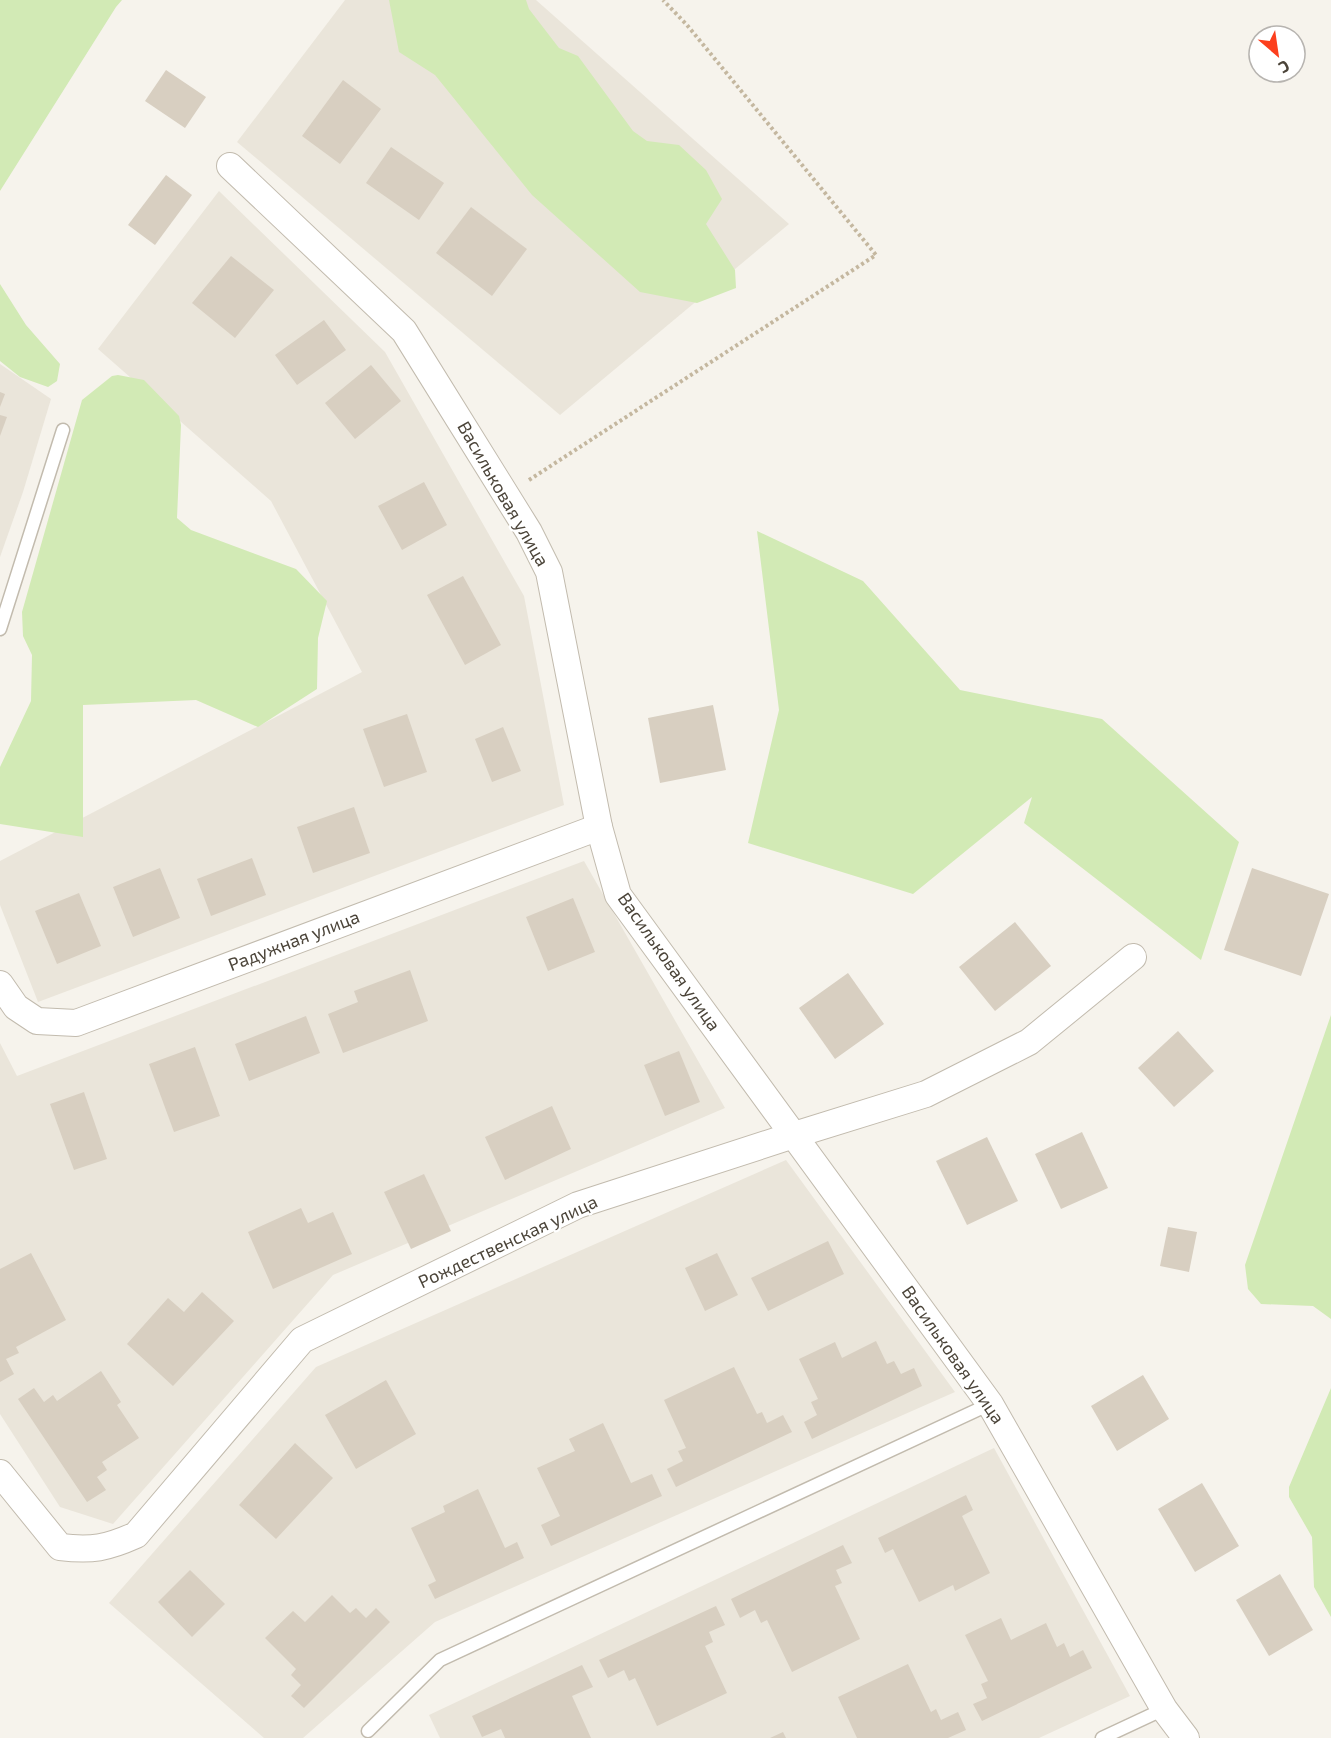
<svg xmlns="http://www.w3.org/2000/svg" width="1331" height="1738" font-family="'Exo 2',sans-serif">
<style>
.residential{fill:#eae5da}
.green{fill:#d2eab5}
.building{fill:#d8cfc1}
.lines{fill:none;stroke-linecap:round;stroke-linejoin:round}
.lane-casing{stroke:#c2bbae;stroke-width:15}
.street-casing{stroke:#c2bbae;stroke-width:28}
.path{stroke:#c4b79f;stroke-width:4;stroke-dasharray:3 3;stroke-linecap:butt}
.lane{stroke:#fff;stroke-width:12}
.street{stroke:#fff;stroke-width:26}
.labels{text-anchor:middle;stroke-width:4.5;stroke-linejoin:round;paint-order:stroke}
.street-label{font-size:18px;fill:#4b4439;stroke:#fff}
</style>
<rect width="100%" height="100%" fill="#f6f3ec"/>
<g class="residential">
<polygon points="345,0 536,0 789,224 560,415 237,142"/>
<polygon points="219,191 385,352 524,596 564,805 38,1002 0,905 0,861 362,672 271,501 98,349"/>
<polygon points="0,364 51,399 23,492 0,557"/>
<polygon points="584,861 725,1108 333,1275 113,1524 60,1507 0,1414 0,1043 17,1076"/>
<polygon points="786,1160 955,1392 435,1622 303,1738 264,1738 109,1603 316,1367"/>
<polygon points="994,1448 1130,1696 1039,1738 440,1738 429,1715"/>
</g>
<g class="green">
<polygon points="0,0 122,0 116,7 0,191"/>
<polygon points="389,0 526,0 529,9 559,48 578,56 633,131 647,141 679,145 706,170 722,199 706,224 735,270 736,288 697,303 640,292 532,195 435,75 399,52"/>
<polygon points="0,284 26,325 60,364 57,381 48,387 20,377 0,361"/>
<polygon points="118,375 144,380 179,416 181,425 177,518 191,530 296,569 327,601 318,638 317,689 258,727 196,700 83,705 83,837 0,824 0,767 31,701 32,655 23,636 22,612 82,400 112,376"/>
<polygon points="757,531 863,581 960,690 1102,719 1239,842 1201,960 1024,823 1032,797 913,894 748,843 779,710"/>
<polygon points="1331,1015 1331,1319 1313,1306 1261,1304 1248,1289 1245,1265"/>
<polygon points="1331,1388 1331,1617 1314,1587 1312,1537 1289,1497 1289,1487"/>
</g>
<g class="building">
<polygon points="166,70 206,97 185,128 145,101"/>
<polygon points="343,80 381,109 340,164 302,136"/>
<polygon points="391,147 444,183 419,220 366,183"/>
<polygon points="166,175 192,195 155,245 128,225"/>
<polygon points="471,207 527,249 492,296 436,253"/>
<polygon points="231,256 274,290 235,338 192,303"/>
<polygon points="324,320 346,350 297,385 275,355"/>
<polygon points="371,365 401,401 355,439 325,403"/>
<polygon points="0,392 5,394 0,407"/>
<polygon points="0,415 7,417 0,436"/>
<polygon points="424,482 447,525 402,550 378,506"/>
<polygon points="463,576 501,645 465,665 427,595"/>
<polygon points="713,705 726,770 660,783 648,718"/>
<polygon points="407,714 427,772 384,787 363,729"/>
<polygon points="503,727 521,771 492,782 475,739"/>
<polygon points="354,807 370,853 313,873 297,827"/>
<polygon points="252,858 266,895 211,916 197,879"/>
<polygon points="160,868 180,918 133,937 113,887"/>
<polygon points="1252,868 1329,894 1301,976 1224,950"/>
<polygon points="79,893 101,946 57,964 35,911"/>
<polygon points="573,898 595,952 548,971 526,917"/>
<polygon points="1015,922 1051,966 995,1011 959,967"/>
<polygon points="410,970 428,1021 343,1053 328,1014 358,1002 354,991"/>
<polygon points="848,973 884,1024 835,1059 799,1008"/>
<polygon points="306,1016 320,1053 249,1081 235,1044"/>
<polygon points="1178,1031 1214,1071 1174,1107 1138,1068"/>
<polygon points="195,1047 220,1116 174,1132 149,1064"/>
<polygon points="679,1051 700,1102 665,1116 644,1065"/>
<polygon points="84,1092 107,1159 74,1170 50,1104"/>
<polygon points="552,1106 571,1149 505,1180 485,1137"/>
<polygon points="1082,1132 1108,1188 1061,1209 1035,1154"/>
<polygon points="987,1137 1018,1201 967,1225 936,1161"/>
<polygon points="424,1174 451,1231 411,1249 384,1192"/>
<polygon points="301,1208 308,1223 333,1212 352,1254 273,1289 248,1232"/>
<polygon points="1168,1227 1197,1232 1189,1272 1160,1266"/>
<polygon points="828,1241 844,1274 768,1311 751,1278"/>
<polygon points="31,1253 66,1320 16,1347 19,1353 6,1359 14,1374 0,1382 0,1269"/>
<polygon points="717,1253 738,1295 705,1311 685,1268"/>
<polygon points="202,1292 234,1321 173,1386 127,1344 168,1298 184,1312"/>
<polygon points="876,1341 887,1364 894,1361 901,1374 914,1368 922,1386 812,1439 804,1422 817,1415 811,1402 818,1399 799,1359 835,1342 842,1358"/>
<polygon points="734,1367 757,1414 762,1412 767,1423 783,1415 792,1432 676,1487 667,1469 683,1461 678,1451 686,1448 664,1400"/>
<polygon points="101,1371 121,1402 117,1405 139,1438 102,1462 107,1470 97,1477 106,1490 87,1502 18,1399 34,1388 44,1402 53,1395 57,1401"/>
<polygon points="1143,1375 1169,1419 1117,1451 1091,1406"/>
<polygon points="386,1380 416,1434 356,1469 325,1415"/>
<polygon points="603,1423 631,1483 652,1474 662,1496 551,1546 541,1525 560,1516 537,1468 575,1451 569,1439"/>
<polygon points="295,1443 333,1478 276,1539 239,1505"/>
<polygon points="1202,1483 1239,1546 1195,1572 1158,1509"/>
<polygon points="478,1489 505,1548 517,1542 524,1558 435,1599 428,1585 436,1581 411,1528 445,1512 443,1506"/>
<polygon points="966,1495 973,1510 962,1516 990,1573 955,1591 953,1585 919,1602 893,1549 885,1553 878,1538"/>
<polygon points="843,1545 852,1563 836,1570 842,1583 835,1586 860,1639 792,1672 767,1620 761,1623 755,1610 740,1618 731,1599"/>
<polygon points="190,1570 225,1604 192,1637 158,1602"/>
<polygon points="1280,1574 1313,1630 1269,1656 1236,1600"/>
<polygon points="332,1595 350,1613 356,1608 366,1618 376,1608 390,1622 304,1708 291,1696 301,1685 291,1675 296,1669 265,1638 293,1611 305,1622"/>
<polygon points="716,1606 725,1625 709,1632 713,1642 705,1646 727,1693 657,1726 635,1678 629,1681 624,1670 608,1678 599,1660"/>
<polygon points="1001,1618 1011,1640 1046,1623 1057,1647 1064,1643 1070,1657 1083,1650 1092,1668 982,1721 973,1704 987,1698 981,1684 988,1681 965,1635"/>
<polygon points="908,1664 931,1712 936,1709 941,1720 958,1712 966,1730 948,1738 857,1738 838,1697"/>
<polygon points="582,1665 593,1687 572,1696 591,1738 505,1738 501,1729 482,1737 472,1716"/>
<polygon points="783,1732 786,1738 770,1738"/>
</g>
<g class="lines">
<defs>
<g id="lane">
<polyline points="0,629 63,430"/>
<polyline points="368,1731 440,1660 990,1404"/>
<polyline points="1102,1738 1164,1709"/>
</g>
<g id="street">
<polyline points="230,166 404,331 529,532 549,572 599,827 618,895 990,1404 1164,1709 1186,1738"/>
<polyline points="0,984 16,1007 37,1021 76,1023 599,827"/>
<path d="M0,1473L60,1547C92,1551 107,1548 136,1535L302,1340L578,1205L794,1135L926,1094L1029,1042L1133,957"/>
</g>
</defs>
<use href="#lane" class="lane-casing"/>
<use href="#street" class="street-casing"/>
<polyline class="path" points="529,480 876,255 687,25 663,0"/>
<use href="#lane" class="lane"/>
<use href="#street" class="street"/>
</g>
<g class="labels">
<g class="street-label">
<text transform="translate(503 494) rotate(60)" y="6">Васильковая улица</text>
<text transform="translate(294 941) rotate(-21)" y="6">Радужная улица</text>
<text transform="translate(669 962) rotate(55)" y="6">Васильковая улица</text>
<text transform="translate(508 1242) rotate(-25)" y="6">Рождественская улица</text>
<text transform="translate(953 1355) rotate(55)" y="6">Васильковая улица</text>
</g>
</g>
<g transform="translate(1277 54) rotate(151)"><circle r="28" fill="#ffffff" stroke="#b7b4b0" stroke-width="1.5"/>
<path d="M0-4.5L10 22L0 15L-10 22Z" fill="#fc3f1d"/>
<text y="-9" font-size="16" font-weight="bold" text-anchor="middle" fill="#4b4439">С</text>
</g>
</svg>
